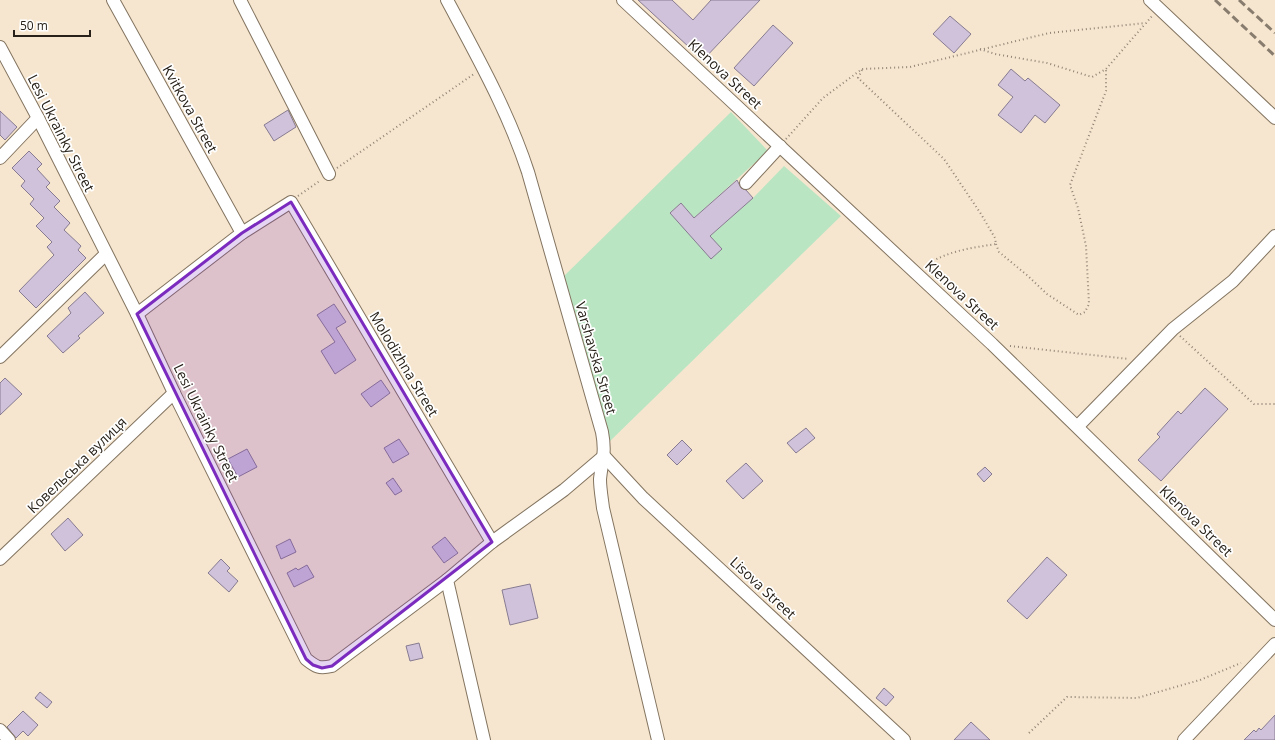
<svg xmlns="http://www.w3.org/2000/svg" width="1275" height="740" font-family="'Open Sans',sans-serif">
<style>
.green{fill:#bae5c3}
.building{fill:#cfc2da;stroke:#877b91}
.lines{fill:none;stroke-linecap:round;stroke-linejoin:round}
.minor-casing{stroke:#837460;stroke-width:14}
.path{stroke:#918576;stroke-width:2;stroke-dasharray:1 3;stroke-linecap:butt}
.minor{stroke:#fff;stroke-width:12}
.rail{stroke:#877c6d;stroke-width:3;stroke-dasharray:8 4;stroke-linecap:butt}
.marked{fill:#7b2cbf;fill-opacity:0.2;stroke:#7b2cbf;stroke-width:3;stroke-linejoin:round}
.labels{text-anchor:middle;stroke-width:3.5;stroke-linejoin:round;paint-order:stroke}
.street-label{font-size:14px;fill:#272119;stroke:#fff}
</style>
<rect width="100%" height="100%" fill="#f6e6cf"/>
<polygon class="green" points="731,112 768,151 694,218 681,203 670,213 710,236 753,198 784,166 841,216 607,444 563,277"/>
<g class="building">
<polygon points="638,0 672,0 693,20 711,0 760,0 703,60"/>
<polygon points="950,16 971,34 954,53 933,34"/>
<polygon points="773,25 793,43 754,86 734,68"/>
<polygon points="1011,69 1025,81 1028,78 1060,105 1045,123 1035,115 1021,133 998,115 1013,97 998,85"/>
<polygon points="288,110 296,127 274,141 264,125"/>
<polygon points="0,111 17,127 5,140 0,135"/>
<polygon points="29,151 42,164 37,169 50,183 46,187 60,201 54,207 70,223 64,230 81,246 78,250 86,258 36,308 19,291 54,255 47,247 52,242 36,226 44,218 30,204 34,199 21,186 25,181 12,168"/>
<polygon points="737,180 741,188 746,190 753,198 710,236 722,249 711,259 670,213 681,203 694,218"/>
<polygon points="85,292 104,313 78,336 80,338 63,353 47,336 71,313 68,308"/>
<polygon points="334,304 346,322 336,328 356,360 335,374 321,351 335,342 317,315"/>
<polygon points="5,378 22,394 0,415 0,383"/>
<polygon points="381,380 390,393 371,407 361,394"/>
<polygon points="1205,388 1228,409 1161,481 1138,460 1160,437 1157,434 1178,411 1181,414"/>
<polygon points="806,428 815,438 796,453 787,443"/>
<polygon points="399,439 409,454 393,463 384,448"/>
<polygon points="682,440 692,450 677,465 667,455"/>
<polygon points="247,449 257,467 238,477 228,459"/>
<polygon points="746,463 763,481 743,499 726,481"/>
<polygon points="985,467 992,474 984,482 977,474"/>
<polygon points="393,478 402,491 395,495 386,483"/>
<polygon points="1185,505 1191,512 1185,518 1178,511"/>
<polygon points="68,518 83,535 65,551 51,534"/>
<polygon points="445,537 458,553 444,563 432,547"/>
<polygon points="290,539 296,552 281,559 276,546"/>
<polygon points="1047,557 1067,575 1027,619 1007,601"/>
<polygon points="221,559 230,568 227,571 238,581 229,592 208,573"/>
<polygon points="307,565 314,577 294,587 287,573 296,568 298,570"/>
<polygon points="530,584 538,618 510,625 502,590"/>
<polygon points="419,643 423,658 410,661 406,646"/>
<polygon points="884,688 894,697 886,706 876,698"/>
<polygon points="40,692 52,702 47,708 35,698"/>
<polygon points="23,711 38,725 28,736 23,731 16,738 7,727"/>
<polygon points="1275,715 1275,740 1244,740 1254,730 1256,732 1259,728 1261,730"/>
<polygon points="971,722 990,740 954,740"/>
</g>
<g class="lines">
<defs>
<g id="minor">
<polyline points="113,0 242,233"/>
<polyline points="240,0 329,174"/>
<path d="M447,0C477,56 508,111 528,172L602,432C606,453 602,460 600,479C600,489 602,499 603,508L658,740"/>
<polyline points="623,0 992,344 1275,620"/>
<polyline points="1150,0 1275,118"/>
<path d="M0,47L38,118L137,314L174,393L306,659C316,667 319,669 332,666L447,580"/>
<polyline points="0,158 38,118"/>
<polyline points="746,183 780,146"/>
<polyline points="137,314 242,233 291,202 492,542"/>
<polyline points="0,357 106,254"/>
<polyline points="1078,426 1173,329 1233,281 1275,236"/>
<polyline points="0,559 174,393"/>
<polyline points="0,730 9,740"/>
<polyline points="484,740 447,580 492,542 564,490 604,456 643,498 904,740"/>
<polyline points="1184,740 1275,644"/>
</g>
</defs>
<use href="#minor" class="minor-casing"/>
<g class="path">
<polyline points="980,49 995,54 1047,63 1092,77 1106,69 1145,24"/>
<path d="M862,70L858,78L944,159L981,214L995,238L996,244C971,248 945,251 924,267"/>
<polyline points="786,139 823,98 862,69 910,67 1049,33 1146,23 1152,16"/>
<polyline points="337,168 474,74"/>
<polyline points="298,196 321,180"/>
<polyline points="996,244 999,252 1028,276 1047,294 1079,315 1085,312 1089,304 1086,246 1078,208 1070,185 1106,91 1106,69"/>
<polyline points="1180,336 1254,404 1275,404"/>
<polyline points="1010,346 1129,359"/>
<polyline points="1029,733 1067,697 1137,698 1200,680 1241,663"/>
</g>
<use href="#minor" class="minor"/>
<g class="rail">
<polyline points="1215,0 1275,56"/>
<polyline points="1239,0 1275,33"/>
</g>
</g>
<path class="marked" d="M291,202L492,542L332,666L322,668L313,665L306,659L137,314L242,233Z"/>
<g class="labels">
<g class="street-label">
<text transform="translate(725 74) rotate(43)" y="5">Klenova Street</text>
<text transform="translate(190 109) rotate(61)" y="5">Kvitkova Street</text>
<text transform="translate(61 133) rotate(63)" y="5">Lesi Ukrainky Street</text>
<text transform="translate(962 295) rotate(43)" y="5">Klenova Street</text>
<text transform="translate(596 358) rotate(74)" y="5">Varshavska Street</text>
<text transform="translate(404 364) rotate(59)" y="5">Molodizhna Street</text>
<text transform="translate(206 423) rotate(64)" y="5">Lesi Ukrainky Street</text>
<text transform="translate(77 465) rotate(-44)" y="5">Ковельська вулиця</text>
<text transform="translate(1196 521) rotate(44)" y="5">Klenova Street</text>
<text transform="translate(763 588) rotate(43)" y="5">Lisova Street</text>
</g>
</g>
<path d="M14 30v6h76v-6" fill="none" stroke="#272119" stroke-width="2"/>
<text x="20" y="30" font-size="12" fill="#272119" stroke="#ffffff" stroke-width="3" paint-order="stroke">50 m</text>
</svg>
